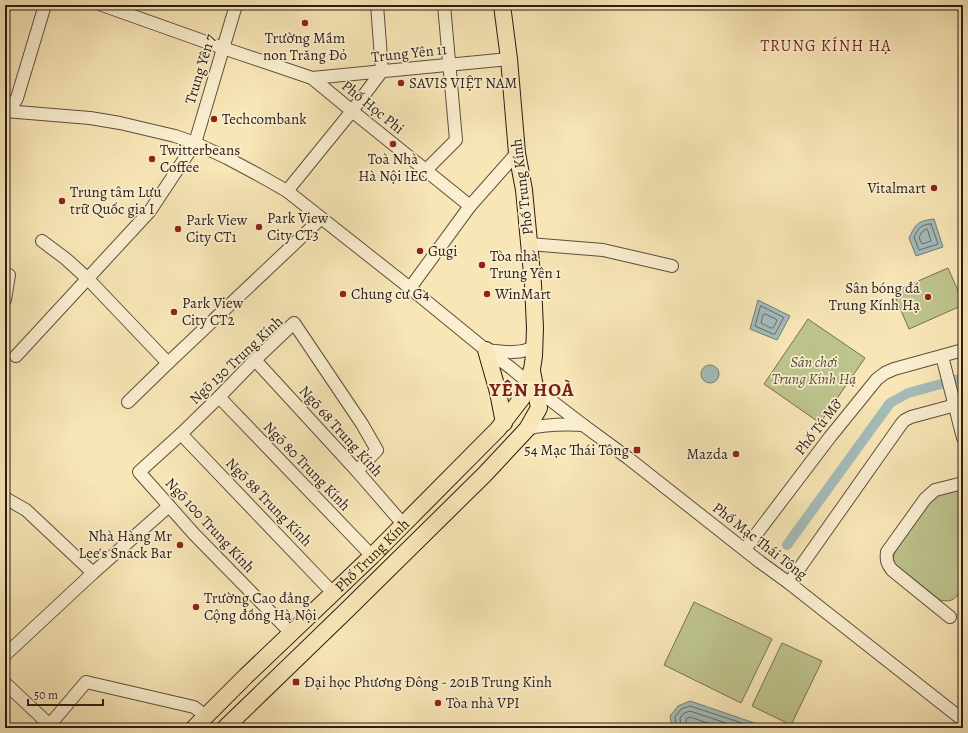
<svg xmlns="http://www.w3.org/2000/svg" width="968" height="733" font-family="Alegreya,serif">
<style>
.green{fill:#bec48d;stroke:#747051}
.water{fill:#a4bcba;stroke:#737c78}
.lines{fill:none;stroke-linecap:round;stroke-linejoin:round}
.shore{stroke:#676c68;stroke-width:1}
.canal{stroke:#a4bcba;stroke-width:10}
.minor-casing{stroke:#5e4e3d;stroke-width:14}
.major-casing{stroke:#2a1c15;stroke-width:18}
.minor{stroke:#faefd0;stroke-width:12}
.major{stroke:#f8e6b6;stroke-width:16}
.poi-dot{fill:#8f2418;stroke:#faefd0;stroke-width:1.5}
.labels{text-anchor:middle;stroke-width:3.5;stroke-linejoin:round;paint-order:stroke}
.poi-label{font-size:15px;fill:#2a1c15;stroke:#faefd0;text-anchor:start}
.street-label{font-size:15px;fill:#2a1c15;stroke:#faefd0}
.park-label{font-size:15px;font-style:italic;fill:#564e39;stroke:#faefd0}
.neighbourhood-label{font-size:16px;letter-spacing:1px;fill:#7a1f14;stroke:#faefd0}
.district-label{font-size:19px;font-weight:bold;letter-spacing:1px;fill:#7a1f14;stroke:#faefd0}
</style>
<rect width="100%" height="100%" fill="#f8e6b6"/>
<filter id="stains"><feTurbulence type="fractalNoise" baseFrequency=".005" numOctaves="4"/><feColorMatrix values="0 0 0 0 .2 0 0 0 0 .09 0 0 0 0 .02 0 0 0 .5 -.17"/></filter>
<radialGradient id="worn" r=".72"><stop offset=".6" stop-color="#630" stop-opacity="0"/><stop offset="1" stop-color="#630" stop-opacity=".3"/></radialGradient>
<g class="green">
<polygon points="948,268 963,302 963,305 909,329 893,292"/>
<polygon points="808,319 865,358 820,423 764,384"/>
<path d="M957,490H963V588C955,598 954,603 940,600L895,564C893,560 893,557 895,552L928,504L939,495Z"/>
<polygon points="694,602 772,639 741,703 664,665"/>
<polygon points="782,643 822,661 791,725 752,706"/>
</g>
<g class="water">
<path d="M934,219L943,247L916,256L909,238C916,223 918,221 934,219Z"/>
<polygon points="758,300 790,316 777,340 750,329"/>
<circle cx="710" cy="374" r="9"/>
<polygon points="690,701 769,728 672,728 670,716 678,706"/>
</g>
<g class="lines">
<g class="shore">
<path d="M931,224L938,244L919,250L914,237C918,229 921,224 931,224Z"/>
<polygon points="927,229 928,231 931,241 922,244 919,238 921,233"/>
<polygon points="761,306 783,317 783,319 775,334 773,334 755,326 760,308"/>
<polygon points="765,314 776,319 777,321 773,328 771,328 761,323 763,315"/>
<polyline points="676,728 675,717 681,709 690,706 757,728"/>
<polyline points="681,728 680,718 684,713 690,711 741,728"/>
<polyline points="687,728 686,720 687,718 690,717 722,728"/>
</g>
<polyline class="canal" points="787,545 890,403 908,393 963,378"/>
<defs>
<g id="minor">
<polyline points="102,5 223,48 312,78 352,111 418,164 470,206"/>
<polyline points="312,78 509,59"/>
<polyline points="5,111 90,118 120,123 175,136 195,143 227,158 257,174 287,191 410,288 486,350 511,368 536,389 583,425 628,458 760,562 789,583 963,720"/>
<polyline points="9,111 17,98 45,5"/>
<polyline points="426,170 456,140 444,5"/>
<polyline points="287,191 352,111 382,71 377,5"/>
<polyline points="42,241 66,259 88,279 168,363"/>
<polyline points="529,244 603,250 672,266"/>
<polyline points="410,288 470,206 517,153"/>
<polyline points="5,300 9,275"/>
<path d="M487,350C502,352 522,355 535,346"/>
<polyline points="16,356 150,211 195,143 236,5"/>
<polyline points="942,356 963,438"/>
<polyline points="255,360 357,471 403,524"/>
<polyline points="219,397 372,556"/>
<polyline points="128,402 168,363 311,228 321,218"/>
<path d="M527,429C546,424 563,424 583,425"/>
<polyline points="181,434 333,593"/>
<polyline points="5,498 26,510 93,573"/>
<polyline points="745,549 830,437 877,379 885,373 894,369 963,350"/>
<polyline points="789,583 902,423 905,420 911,417 963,403"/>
<path d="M950,617L892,570C887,564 886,560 887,552L925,499L935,490L963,483"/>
<polyline points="291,633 194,534 139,472 181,434 219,397 255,360 294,323 362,424 377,450 357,471"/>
<polyline points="5,655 93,573 169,506"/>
<polyline points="5,683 53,728"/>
<polyline points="47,728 86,682 194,707 206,716"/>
</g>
<g id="major">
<polyline points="486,350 498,392 504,423"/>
<path id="s1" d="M194,728L246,676L372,556L498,429L522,398L532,369L534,356L535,328L533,284L524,190L517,153L509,59L502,5"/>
<polyline points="225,728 348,609 485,474 527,429 539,408 532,371"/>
</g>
</defs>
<use href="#minor" class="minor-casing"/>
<use href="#major" class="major-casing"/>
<use href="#minor" class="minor"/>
<use href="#major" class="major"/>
</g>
<g class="poi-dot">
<circle cx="305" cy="23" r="4"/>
<circle cx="401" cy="83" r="4"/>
<circle cx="214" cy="119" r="4"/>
<circle cx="393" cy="144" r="4"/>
<circle cx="152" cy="159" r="4"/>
<circle cx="934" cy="188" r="4"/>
<circle cx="62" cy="201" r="4"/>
<circle cx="259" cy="227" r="4"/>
<circle cx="178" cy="229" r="4"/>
<circle cx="420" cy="251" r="4"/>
<circle cx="482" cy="265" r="4"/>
<circle cx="343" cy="294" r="4"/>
<circle cx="487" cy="294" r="4"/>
<circle cx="928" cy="297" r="4"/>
<circle cx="174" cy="312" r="4"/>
<rect x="633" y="446" width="8" height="8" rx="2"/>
<circle cx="736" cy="454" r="4"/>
<circle cx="180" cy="545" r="4"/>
<circle cx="196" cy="607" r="4"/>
<rect x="292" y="678" width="8" height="8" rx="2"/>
<circle cx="438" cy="703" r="4"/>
</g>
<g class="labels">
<g class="poi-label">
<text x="305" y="43" text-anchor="middle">Trường Mầm<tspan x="305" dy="17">non Trăng Đỏ</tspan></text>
<text x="409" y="88">SAVIS VIỆT NAM</text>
<text x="222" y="124">Techcombank</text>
<text x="160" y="155">Twitterbeans<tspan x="160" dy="17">Coffee</tspan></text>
<text x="393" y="164" text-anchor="middle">Toà Nhà<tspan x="393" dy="17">Hà Nội IEC</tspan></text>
<text x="926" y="193" text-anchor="end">Vitalmart</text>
<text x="70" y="197">Trung tâm Lưu<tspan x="70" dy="17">trữ Quốc gia I</tspan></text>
<text x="267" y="223">Park View<tspan x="267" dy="17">City CT3</tspan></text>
<text x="186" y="225">Park View<tspan x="186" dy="17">City CT1</tspan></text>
<text x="428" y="256">Gugi</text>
<text x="490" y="261">Tòa nhà<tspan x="490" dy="17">Trung Yên 1</tspan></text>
<text x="920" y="293" text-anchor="end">Sân bóng đá<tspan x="920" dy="17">Trung Kính Hạ</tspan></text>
<text x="351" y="299">Chung cư G4</text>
<text x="495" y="299">WinMart</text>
<text x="182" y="308">Park View<tspan x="182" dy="17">City CT2</tspan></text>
<text x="629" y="455" text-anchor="end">54 Mạc Thái Tông</text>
<text x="728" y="459" text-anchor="end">Mazda</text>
<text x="172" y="541" text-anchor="end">Nhà Hàng Mr<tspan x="172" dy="17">Lee's Snack Bar</tspan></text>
<text x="204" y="603">Trường Cao đẳng<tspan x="204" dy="17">Cộng đồng Hà Nội</tspan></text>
<text x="304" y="687">Đại học Phương Đông - 201B Trung Kinh</text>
<text x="446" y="708">Tòa nhà VPI</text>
</g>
<g class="street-label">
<text transform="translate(409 53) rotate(-6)" y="5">Trung Yên 11</text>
<text transform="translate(200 69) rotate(-73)" y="5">Trung Yên 7</text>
<text transform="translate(373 107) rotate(39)" y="5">Phố Học Phi</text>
<text transform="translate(522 187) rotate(-97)" y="5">Phố Trung Kính</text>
<text transform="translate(236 360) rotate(-43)" y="5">Ngõ 130 Trung Kính</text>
<text transform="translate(818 427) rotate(-52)" y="5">Phố Tú Mỡ</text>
<text transform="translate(341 431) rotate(48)" y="5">Ngõ 68 Trung Kính</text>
<text transform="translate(307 466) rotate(46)" y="5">Ngõ 80 Trung Kính</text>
<text transform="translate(269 502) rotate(46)" y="5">Ngõ 88 Trung Kính</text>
<text transform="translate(210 525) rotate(47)" y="5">Ngõ 100 Trung Kính</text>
<text transform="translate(760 541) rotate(38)" y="5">Phố Mạc Thái Tông</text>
<text dy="5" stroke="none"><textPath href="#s1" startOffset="248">Phố Trung Kính</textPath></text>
</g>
<g class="park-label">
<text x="814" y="367">Sân chơi<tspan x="814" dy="17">Trung Kính Hạ</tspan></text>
</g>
<g class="neighbourhood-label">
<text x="826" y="51">TRUNG KÍNH HẠ</text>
</g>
<g class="district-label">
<text x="532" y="396">YÊN HOÀ</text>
</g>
</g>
<rect width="968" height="733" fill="none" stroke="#f8e6b6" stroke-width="20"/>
<rect x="6" y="6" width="956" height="721" fill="none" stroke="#2a1c15" stroke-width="2"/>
<rect x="10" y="10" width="948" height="713" fill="none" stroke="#2a1c15"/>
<path d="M28 699v6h75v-6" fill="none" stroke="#2a1c15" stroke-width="2"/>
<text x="34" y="699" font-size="12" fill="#2a1c15" stroke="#faefd0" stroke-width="3" paint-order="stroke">50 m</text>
<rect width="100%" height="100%" filter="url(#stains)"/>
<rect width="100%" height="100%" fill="url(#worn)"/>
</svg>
